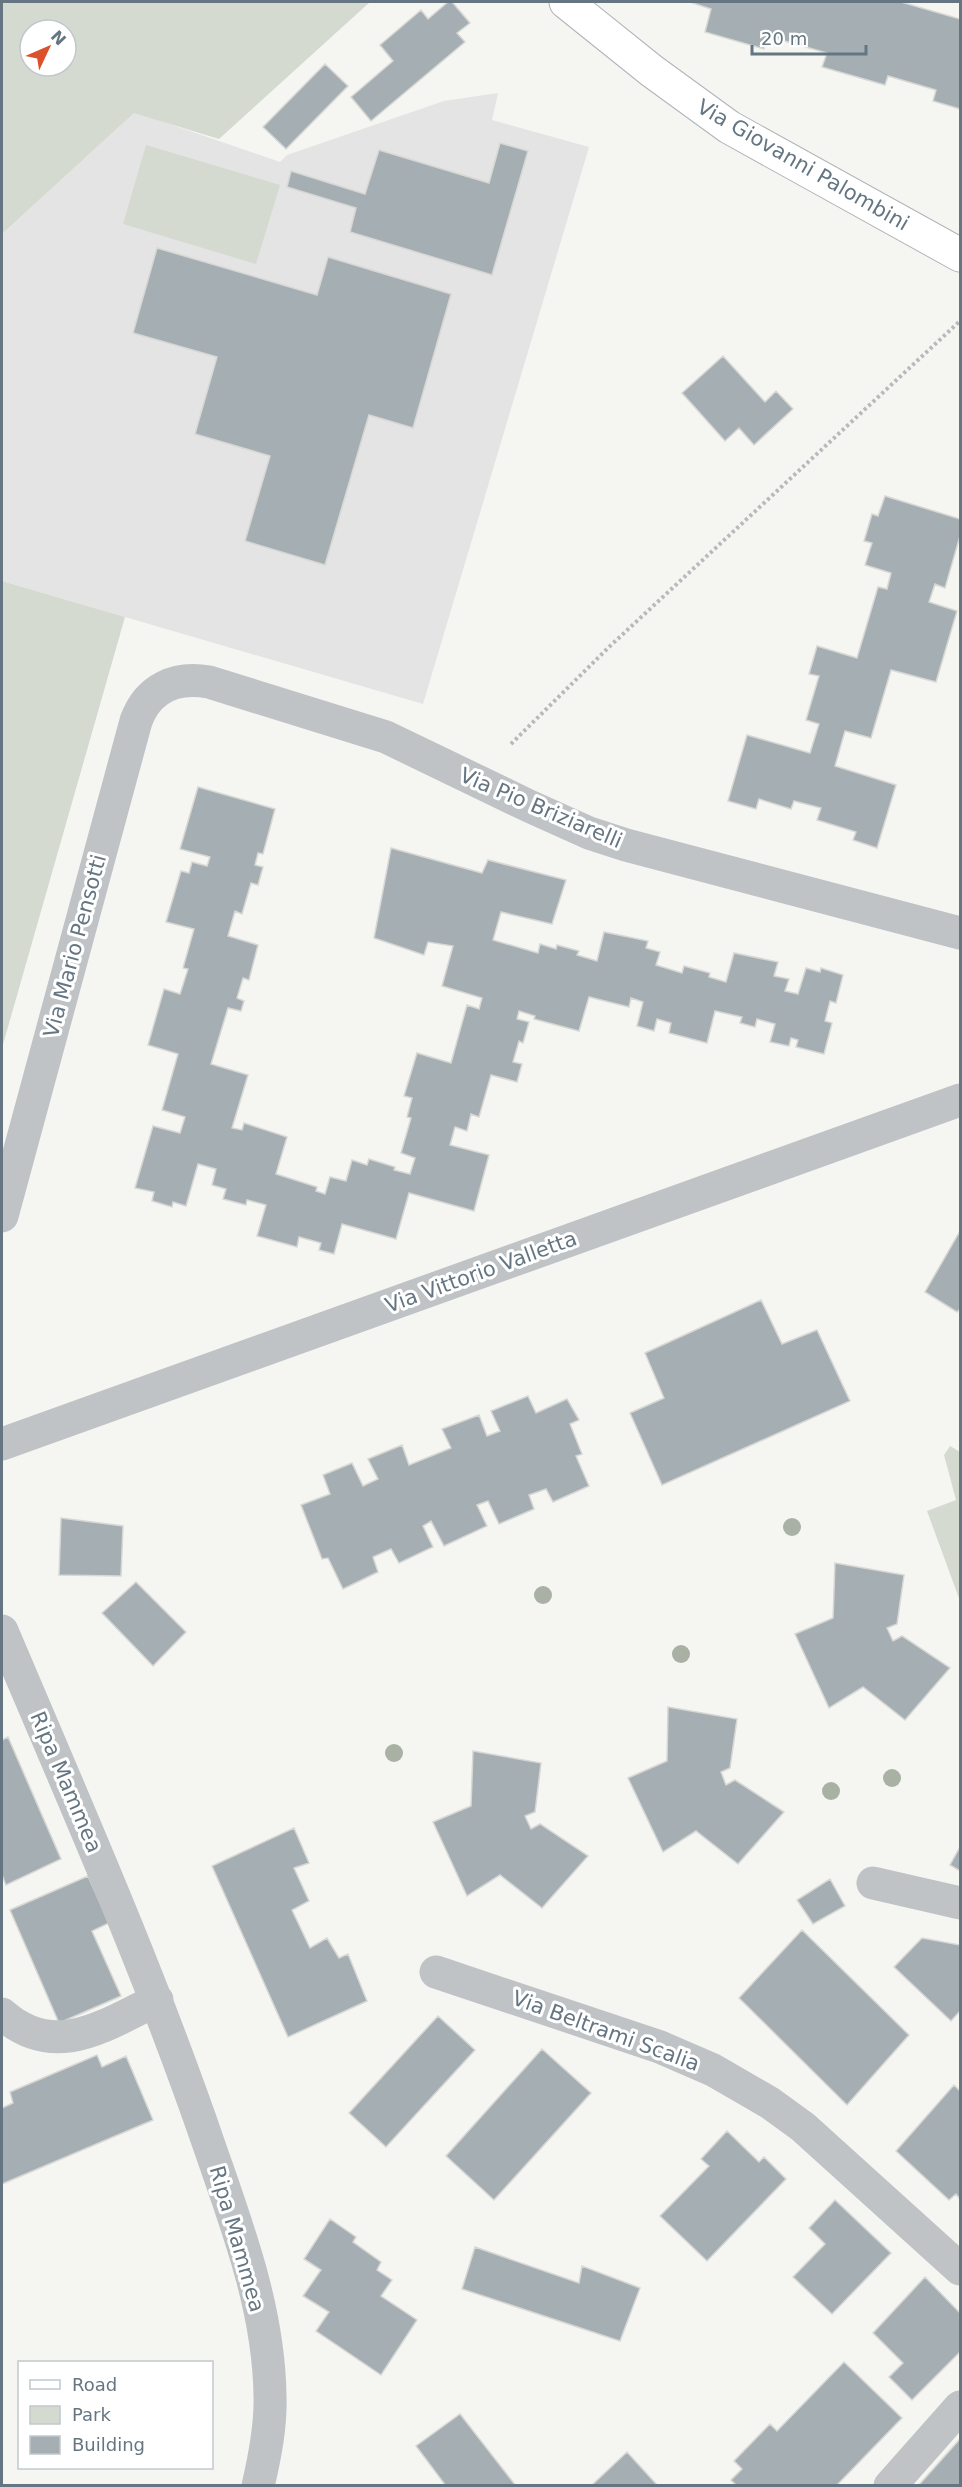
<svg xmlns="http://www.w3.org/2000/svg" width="962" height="2487" viewBox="0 0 962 2487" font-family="'DejaVu Sans',sans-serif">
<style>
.built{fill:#e3e4e3}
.green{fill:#d5dad1;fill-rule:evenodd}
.building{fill:#a5aeb3;stroke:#d7d7d4;stroke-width:1.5}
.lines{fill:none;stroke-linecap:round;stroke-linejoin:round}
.primary-casing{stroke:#b0b5b9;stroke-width:35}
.path{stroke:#b7babc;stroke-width:4;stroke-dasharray:3 3;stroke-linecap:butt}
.street{stroke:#bfc3c6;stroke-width:33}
.primary{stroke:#fff;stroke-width:33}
.tree{fill:#a8b1a4}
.labels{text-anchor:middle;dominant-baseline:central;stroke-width:6;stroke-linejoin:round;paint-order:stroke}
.street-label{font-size:21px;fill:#657682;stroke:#fff}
</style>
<rect width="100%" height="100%" fill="#f5f5f2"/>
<path class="built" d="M498 93 492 120 589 147 423 704 2 581V234L135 112 280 162 287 155 444 101Z"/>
<path class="green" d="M2 2H370L219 139 134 113 2 234ZM30 30H66V66H30Z
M146 145 280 185 256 264 123 224Z
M2 581 125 617 2 1048Z
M950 1446 960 1452V1601L927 1511 956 1500 944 1455Z"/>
<path class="building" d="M448 2H452L470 23 457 33 465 42 371 121 351 97 393 61 380 45 421 10 428 19Z
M690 2H901L960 19V109L933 101 936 90 888 76 885 85 822 67 827 53 767 36 764 49 705 32 711 9Z
M325 64 348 86 286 149 263 127Z
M500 143 528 151 492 275 350 232 356 208 287 187 291 171 365 194 379 150 489 183Z
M157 248 317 295 328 257 451 294 413 428 369 415 325 565 245 541 270 456 195 434 217 357 133 333Z
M723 356 765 402 776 391 793 409 754 445 739 428 725 441 682 393Z
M885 496 960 519V536L945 588 935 584 929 602 957 611 936 682 891 670 871 738 845 731 835 766 896 785 877 848 853 840 856 832 817 820 821 808 794 801 791 809 759 799 756 809 728 801 747 735 810 753 819 724 806 720 819 676 809 674 817 646 857 658 878 587 887 589 891 573 865 565 872 543 864 541 872 514 878 516Z
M198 787 275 809 263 854 258 853 255 865 263 867 258 885 251 883 242 914 235 911 228 936 258 945 249 980 243 978 237 998 244 1001 241 1011 228 1008 211 1064 248 1075 232 1128 242 1130 244 1123 287 1137 276 1174 317 1187 316 1191 325 1194 330 1177 346 1181 352 1160 367 1165 369 1159 395 1167 394 1170 410 1174 415 1158 401 1153 411 1118 407 1117 412 1098 404 1096 417 1053 451 1063 467 1005 479 1009 482 998 442 986 453 946 428 942 424 955 374 938 391 848 482 873 488 860 566 880 552 924 501 912 493 940 538 953 540 944 556 949 557 945 579 951 577 955 597 961 604 932 648 941 646 948 660 952 656 965 682 973 684 966 710 973 709 977 726 982 734 953 778 962 774 976 789 979 785 991 798 994 806 968 820 972 821 968 843 975 836 1003 830 1001 825 1021 832 1023 824 1054 796 1047 798 1040 791 1038 789 1046 770 1042 775 1024 757 1019 755 1027 740 1023 742 1017 715 1011 707 1043 669 1033 671 1023 657 1019 654 1031 637 1026 643 1002 631 998 629 1007 589 997 579 1031 534 1019 535 1016 519 1011 517 1019 529 1022 523 1043 519 1041 513 1062 522 1064 517 1082 491 1075 479 1117 471 1114 467 1131 455 1127 450 1145 489 1155 474 1211 409 1193 396 1239 342 1224 334 1254 319 1250 321 1243 299 1237 297 1247 257 1236 266 1205 247 1200 246 1205 223 1199 226 1189 212 1185 216 1169 198 1164 186 1206 173 1202 172 1207 152 1201 154 1192 135 1188 153 1126 180 1133 185 1117 162 1110 178 1054 148 1045 164 989 180 994 188 969 183 968 194 929 166 922 181 871 189 873 192 862 207 866 210 857 180 849Z
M960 1231V1309L957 1312 925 1292Z
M761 1300 782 1344 817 1330 850 1401 662 1485 630 1413 664 1398 645 1353Z
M528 1396 536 1413 567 1399 579 1420 570 1424 582 1454 576 1456 589 1486 553 1502 546 1489 529 1495 534 1509 499 1524 488 1501 477 1505 487 1526 444 1546 431 1521 423 1526 433 1547 399 1563 391 1549 373 1557 378 1572 343 1589 328 1558 322 1559 301 1505 330 1494 323 1475 352 1463 363 1486 378 1479 368 1459 402 1445 409 1465 451 1448 442 1429 479 1415 487 1436 500 1431 491 1411Z
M61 1518 123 1526 121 1576 59 1575Z
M835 1563 904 1575 897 1624 887 1628 893 1641 902 1636 950 1668 905 1720 863 1687 829 1708 795 1634 833 1618Z
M136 1582 186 1632 153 1666 102 1613Z
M668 1707 737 1719 730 1768 721 1772 726 1785 735 1780 784 1812 738 1864 696 1831 663 1852 628 1778 667 1761Z
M8 1737 61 1859 6 1885 2 1875V1740Z
M473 1751 541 1763 535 1812 525 1816 531 1829 540 1824 588 1856 542 1908 500 1875 467 1896 433 1822 471 1806Z
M294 1828 309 1863 294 1868 309 1901 292 1910 310 1948 327 1938 339 1958 348 1954 367 2001 288 2037 212 1866Z
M960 1847V1871L950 1865Z
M88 1876 109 1923 92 1931 121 1996 59 2023 10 1910Z
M830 1879 845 1906 813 1924 797 1900Z
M802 1930 909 2035 847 2105 739 1998Z
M922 1938 960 1945V2011L951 2021 894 1967Z
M438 2016 475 2050 386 2147 349 2113Z
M542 2049 591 2093 494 2200 446 2156Z
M97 2055 102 2067 126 2056 153 2120 2 2184V2108L13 2103 10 2092Z
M954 2085 960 2091V2199L956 2194 949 2200 896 2151Z
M727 2131 759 2162 764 2157 786 2179 707 2261 660 2216 709 2166 701 2159Z
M835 2200 891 2253 832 2314 793 2277 825 2244 809 2228Z
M330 2219 356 2237 353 2242 381 2262 377 2270 392 2280 381 2296 417 2320 381 2375 316 2331 329 2312 303 2296 321 2270 304 2259Z
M475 2247 579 2283 582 2266 640 2288 620 2341 462 2289Z
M925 2277 960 2313V2352L912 2400 889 2377 903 2363 873 2333Z
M844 2362 902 2418 836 2486H737L731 2480 742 2469 734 2461 770 2424 777 2431Z
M460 2414 516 2486H446L416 2446Z
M960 2439V2486H918Z
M627 2452 658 2486H591Z"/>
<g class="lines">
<defs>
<path id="primary" d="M566 2 652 71 729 127 960 255"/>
</defs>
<use href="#primary" class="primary-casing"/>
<path class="path" d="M511 744 609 647 960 321"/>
<path class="street" d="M2 1216 136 721C148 688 176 676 209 682L386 737 529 806 589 833 626 845 960 933
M2 1444 960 1100
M2 1631C74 1801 149 1970 209 2145 237 2226 269 2309 270 2396 271 2426 265 2456 258 2486
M873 1883 960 1903
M436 1972 660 2047 713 2070 770 2103 803 2127 960 2269
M2 2014C55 2061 105 2025 157 2000
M890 2486 960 2407"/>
<use href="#primary" class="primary"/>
</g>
<g class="tree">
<circle cx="792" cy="1527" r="9"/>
<circle cx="543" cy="1595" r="9"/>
<circle cx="681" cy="1654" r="9"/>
<circle cx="394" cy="1753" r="9"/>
<circle cx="892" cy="1778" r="9"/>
<circle cx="831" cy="1791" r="9"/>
</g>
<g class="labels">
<g class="street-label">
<text transform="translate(803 165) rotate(30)">Via Giovanni Palombini</text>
<text transform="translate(541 808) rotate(23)">Via Pio Briziarelli</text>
<text transform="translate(75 946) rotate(-75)">Via Mario Pensotti</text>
<text transform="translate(481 1272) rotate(-20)">Via Vittorio Valletta</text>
<text transform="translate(66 1782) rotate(67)">Ripa Mammea</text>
<text transform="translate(606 2031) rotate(20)">Via Beltrami Scalia</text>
<text transform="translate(237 2239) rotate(74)">Ripa Mammea</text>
</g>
</g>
<rect width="962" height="2487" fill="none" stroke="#657682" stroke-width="6"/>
<rect x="18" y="2361" width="195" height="108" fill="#ffffff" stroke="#c1c8cd" stroke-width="1.5"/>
<rect x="30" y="2380" width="30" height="9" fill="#ffffff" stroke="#c1c8cd" stroke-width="1.5"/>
<text x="72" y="2391" font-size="18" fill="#657682">Road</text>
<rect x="30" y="2406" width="30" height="18" fill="#d5dad1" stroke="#c1c8cd" stroke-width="1.5"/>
<text x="72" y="2421" font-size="18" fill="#657682">Park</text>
<rect x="30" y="2436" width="30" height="18" fill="#a5aeb3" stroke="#c1c8cd" stroke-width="1.5"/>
<text x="72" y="2451" font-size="18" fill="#657682">Building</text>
<g transform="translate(48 48) rotate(46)"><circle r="28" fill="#ffffff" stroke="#c1c8cd" stroke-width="1.5"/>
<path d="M0-4.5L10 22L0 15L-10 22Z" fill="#dc502b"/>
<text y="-9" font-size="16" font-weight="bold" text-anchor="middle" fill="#657682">N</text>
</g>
<path d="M752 45v9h114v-9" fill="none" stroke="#657682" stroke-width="3"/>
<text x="761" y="45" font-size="18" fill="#657682" stroke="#ffffff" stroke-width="4.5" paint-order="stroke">20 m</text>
</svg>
